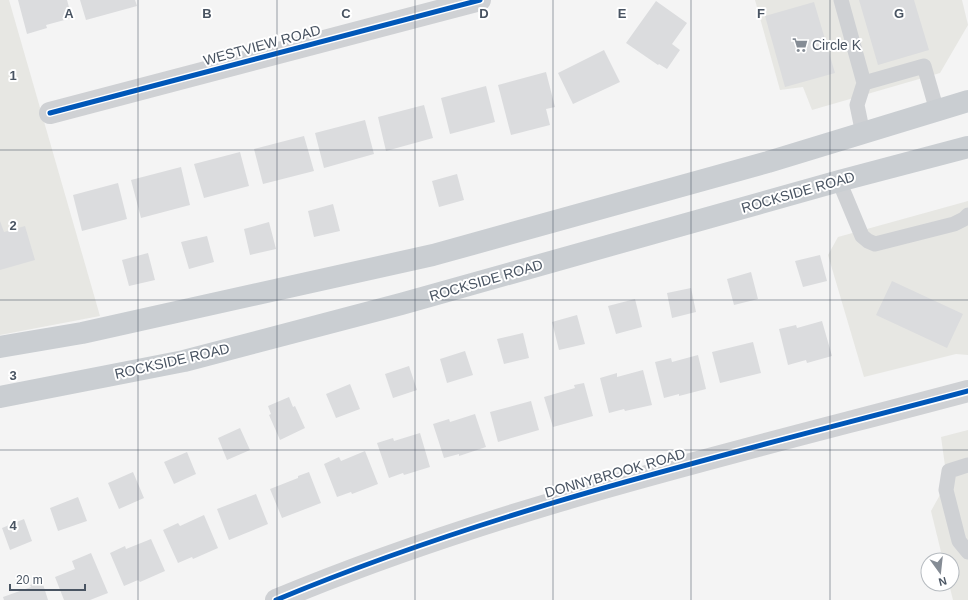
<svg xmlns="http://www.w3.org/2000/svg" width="968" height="600" viewBox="0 0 968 600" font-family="Arial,sans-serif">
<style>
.commercial{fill:#e7e7e3}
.building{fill:#dbdcde}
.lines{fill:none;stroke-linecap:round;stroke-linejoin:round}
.lane{stroke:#cfd1d4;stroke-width:15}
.street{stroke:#cfd1d4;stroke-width:22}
.primary{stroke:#caced2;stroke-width:22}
.cycleway-casing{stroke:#fff;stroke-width:8}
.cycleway{stroke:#0057b8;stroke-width:5}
.grid{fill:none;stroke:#495462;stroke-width:1;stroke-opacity:0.55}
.labels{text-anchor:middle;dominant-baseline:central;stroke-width:4;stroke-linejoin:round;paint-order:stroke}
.street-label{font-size:14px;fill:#495462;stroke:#fff}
.poi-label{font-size:14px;fill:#495462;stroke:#fff;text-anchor:start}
.grid-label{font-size:13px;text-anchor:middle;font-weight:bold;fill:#495462;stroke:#fff;stroke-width:4;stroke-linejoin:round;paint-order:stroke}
</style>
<rect width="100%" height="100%" fill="#f4f4f4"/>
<path class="commercial" d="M0 0H9L100 316 0 335Z
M755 0H962L968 25 940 73 812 110 803 87 780 90Z
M968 201V355L956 354 864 377 828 255 838 237Z
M968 430V600H953L949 584H952V560H943L931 511 941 493 946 473 941 437Z"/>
<path class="building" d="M18 0H67L72 18 46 25 47 28 27 34Z
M80 0H135L137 6 86 20Z
M859 0H914L929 50 878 65Z
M656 1 687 23 672 44 680 50 667 69 659 64 658 65 626 43Z
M814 2 835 73 785 87 765 16Z
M604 50 620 82 573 104 558 73Z
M546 72 555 107 546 109 550 125 511 135 498 85Z
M486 86 495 122 450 134 441 98Z
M424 105 433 138 386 151 378 117Z
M365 120 374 154 324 168 315 133Z
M304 136 314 171 263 184 254 149Z
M240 152 249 186 204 198 194 164Z
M181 167 190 205 141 218 131 180Z
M457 174 464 200 439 207 432 181Z
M118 183 127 219 82 231 73 195Z
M333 204 340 231 314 237 308 211Z
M0 221 4 232 25 226 35 260 0 270Z
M269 222 276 249 250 255 244 229Z
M207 236 214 262 189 269 181 242Z
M148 253 155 280 129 286 122 260Z
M820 255 827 281 803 287 795 261Z
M751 272 758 299 734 305 727 279Z
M892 281 963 314 947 348 876 315Z
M691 288 696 312 672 318 667 293Z
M635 299 642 327 616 334 608 306Z
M577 315 585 344 559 350 552 322Z
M822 321 832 356 807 363 806 360 788 365 779 329 796 325 797 328Z
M523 333 529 358 504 364 497 339Z
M753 342 761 373 720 383 712 352Z
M465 351 473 375 447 383 440 359Z
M698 355 706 389 679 396V394L664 398 655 362 671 358 672 362Z
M409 366 417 390 393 398 385 374Z
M643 370 652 405 625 411 624 409 609 413 600 378 617 373V377Z
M584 383 593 416 553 427 544 397 575 388 574 385Z
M350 384 360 409 336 418 326 394Z
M289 397 293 407 295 406 305 428 280 440 269 415 271 414 268 406Z
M531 401 539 430 498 442 490 412Z
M475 414 486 447 459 456V454L444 458 433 424 449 419 450 422Z
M240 428 250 450 227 460 218 438Z
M420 433 430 467 404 475 403 473 389 478 377 443 393 438 394 441Z
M365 451 378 484 352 494 351 492 337 497 324 464 339 457 341 461Z
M187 452 196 474 174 484 164 462Z
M133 472 144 498 119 509 108 483Z
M309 472 321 503 282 518 270 489 298 478V476Z
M256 494 268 524 229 540 217 509Z
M78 497 87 521 58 531 50 508Z
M204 515 218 548 193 559 192 557 178 563 163 530 178 523 180 526Z
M24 519 32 541 10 550 2 528Z
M151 539 165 571 140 582 138 580 124 586 110 553 125 546 126 549Z
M91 553 108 593 90 600H64L55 577 75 569 72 561Z
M42 581 48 600H4L3 597 31 587 30 585Z"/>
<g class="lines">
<path class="lane" d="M841 0 864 83 857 105 863 134
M864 83 924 66 937 111
M839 181 862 236 868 241 875 244 954 224 964 219 968 215
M968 465 949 471 946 490 959 541 968 552"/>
<path class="street" d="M50 113 480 0
M276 600C499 507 735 453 968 391"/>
<path class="primary" d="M0 347 82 333 433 255 768 162 968 101
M0 397 184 361 401 304 839 181 968 147"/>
<defs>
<path id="cycleway" d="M50 113 480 0
M276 600C499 507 735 453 968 391"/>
</defs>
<use href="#cycleway" class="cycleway-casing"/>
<use href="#cycleway" class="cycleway"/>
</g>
<path class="grid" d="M138 0V600M277 0V600M415 0V600M553 0V600M691 0V600M830 0V600M0 150H968M0 300H968M0 450H968"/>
<defs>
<symbol id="supermarket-bare" viewBox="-9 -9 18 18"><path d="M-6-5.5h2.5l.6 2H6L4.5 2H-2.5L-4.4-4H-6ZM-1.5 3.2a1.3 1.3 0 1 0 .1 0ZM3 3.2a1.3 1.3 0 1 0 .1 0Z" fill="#858c95" stroke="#fff" stroke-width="2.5" paint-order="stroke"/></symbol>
</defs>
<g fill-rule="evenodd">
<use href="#supermarket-bare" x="789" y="34" width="22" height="22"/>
</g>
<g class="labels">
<g class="street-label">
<text transform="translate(262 45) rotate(-15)">WESTVIEW ROAD</text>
<text transform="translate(798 192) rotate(-16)">ROCKSIDE ROAD</text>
<text transform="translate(486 280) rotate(-16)">ROCKSIDE ROAD</text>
<text transform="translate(172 361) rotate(-13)">ROCKSIDE ROAD</text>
<text transform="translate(615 473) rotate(-16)">DONNYBROOK ROAD</text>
</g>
<g class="poi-label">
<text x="812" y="45">Circle K</text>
</g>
</g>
<g class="grid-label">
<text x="69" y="18">A</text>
<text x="207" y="18">B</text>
<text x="346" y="18">C</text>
<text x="484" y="18">D</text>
<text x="622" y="18">E</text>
<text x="761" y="18">F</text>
<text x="899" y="18">G</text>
<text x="13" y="80">1</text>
<text x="13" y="230">2</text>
<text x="13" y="380">3</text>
<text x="13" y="530">4</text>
</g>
<g transform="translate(940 572) rotate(165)"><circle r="19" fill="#ffffff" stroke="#b6bbc0"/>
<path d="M0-3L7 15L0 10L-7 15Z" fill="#858c95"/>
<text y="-6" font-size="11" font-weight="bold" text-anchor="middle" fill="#495462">N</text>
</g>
<path d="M10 584v6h75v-6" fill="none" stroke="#495462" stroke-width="2"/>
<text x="16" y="584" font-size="12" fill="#495462" stroke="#ffffff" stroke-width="3" paint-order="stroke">20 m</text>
</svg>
